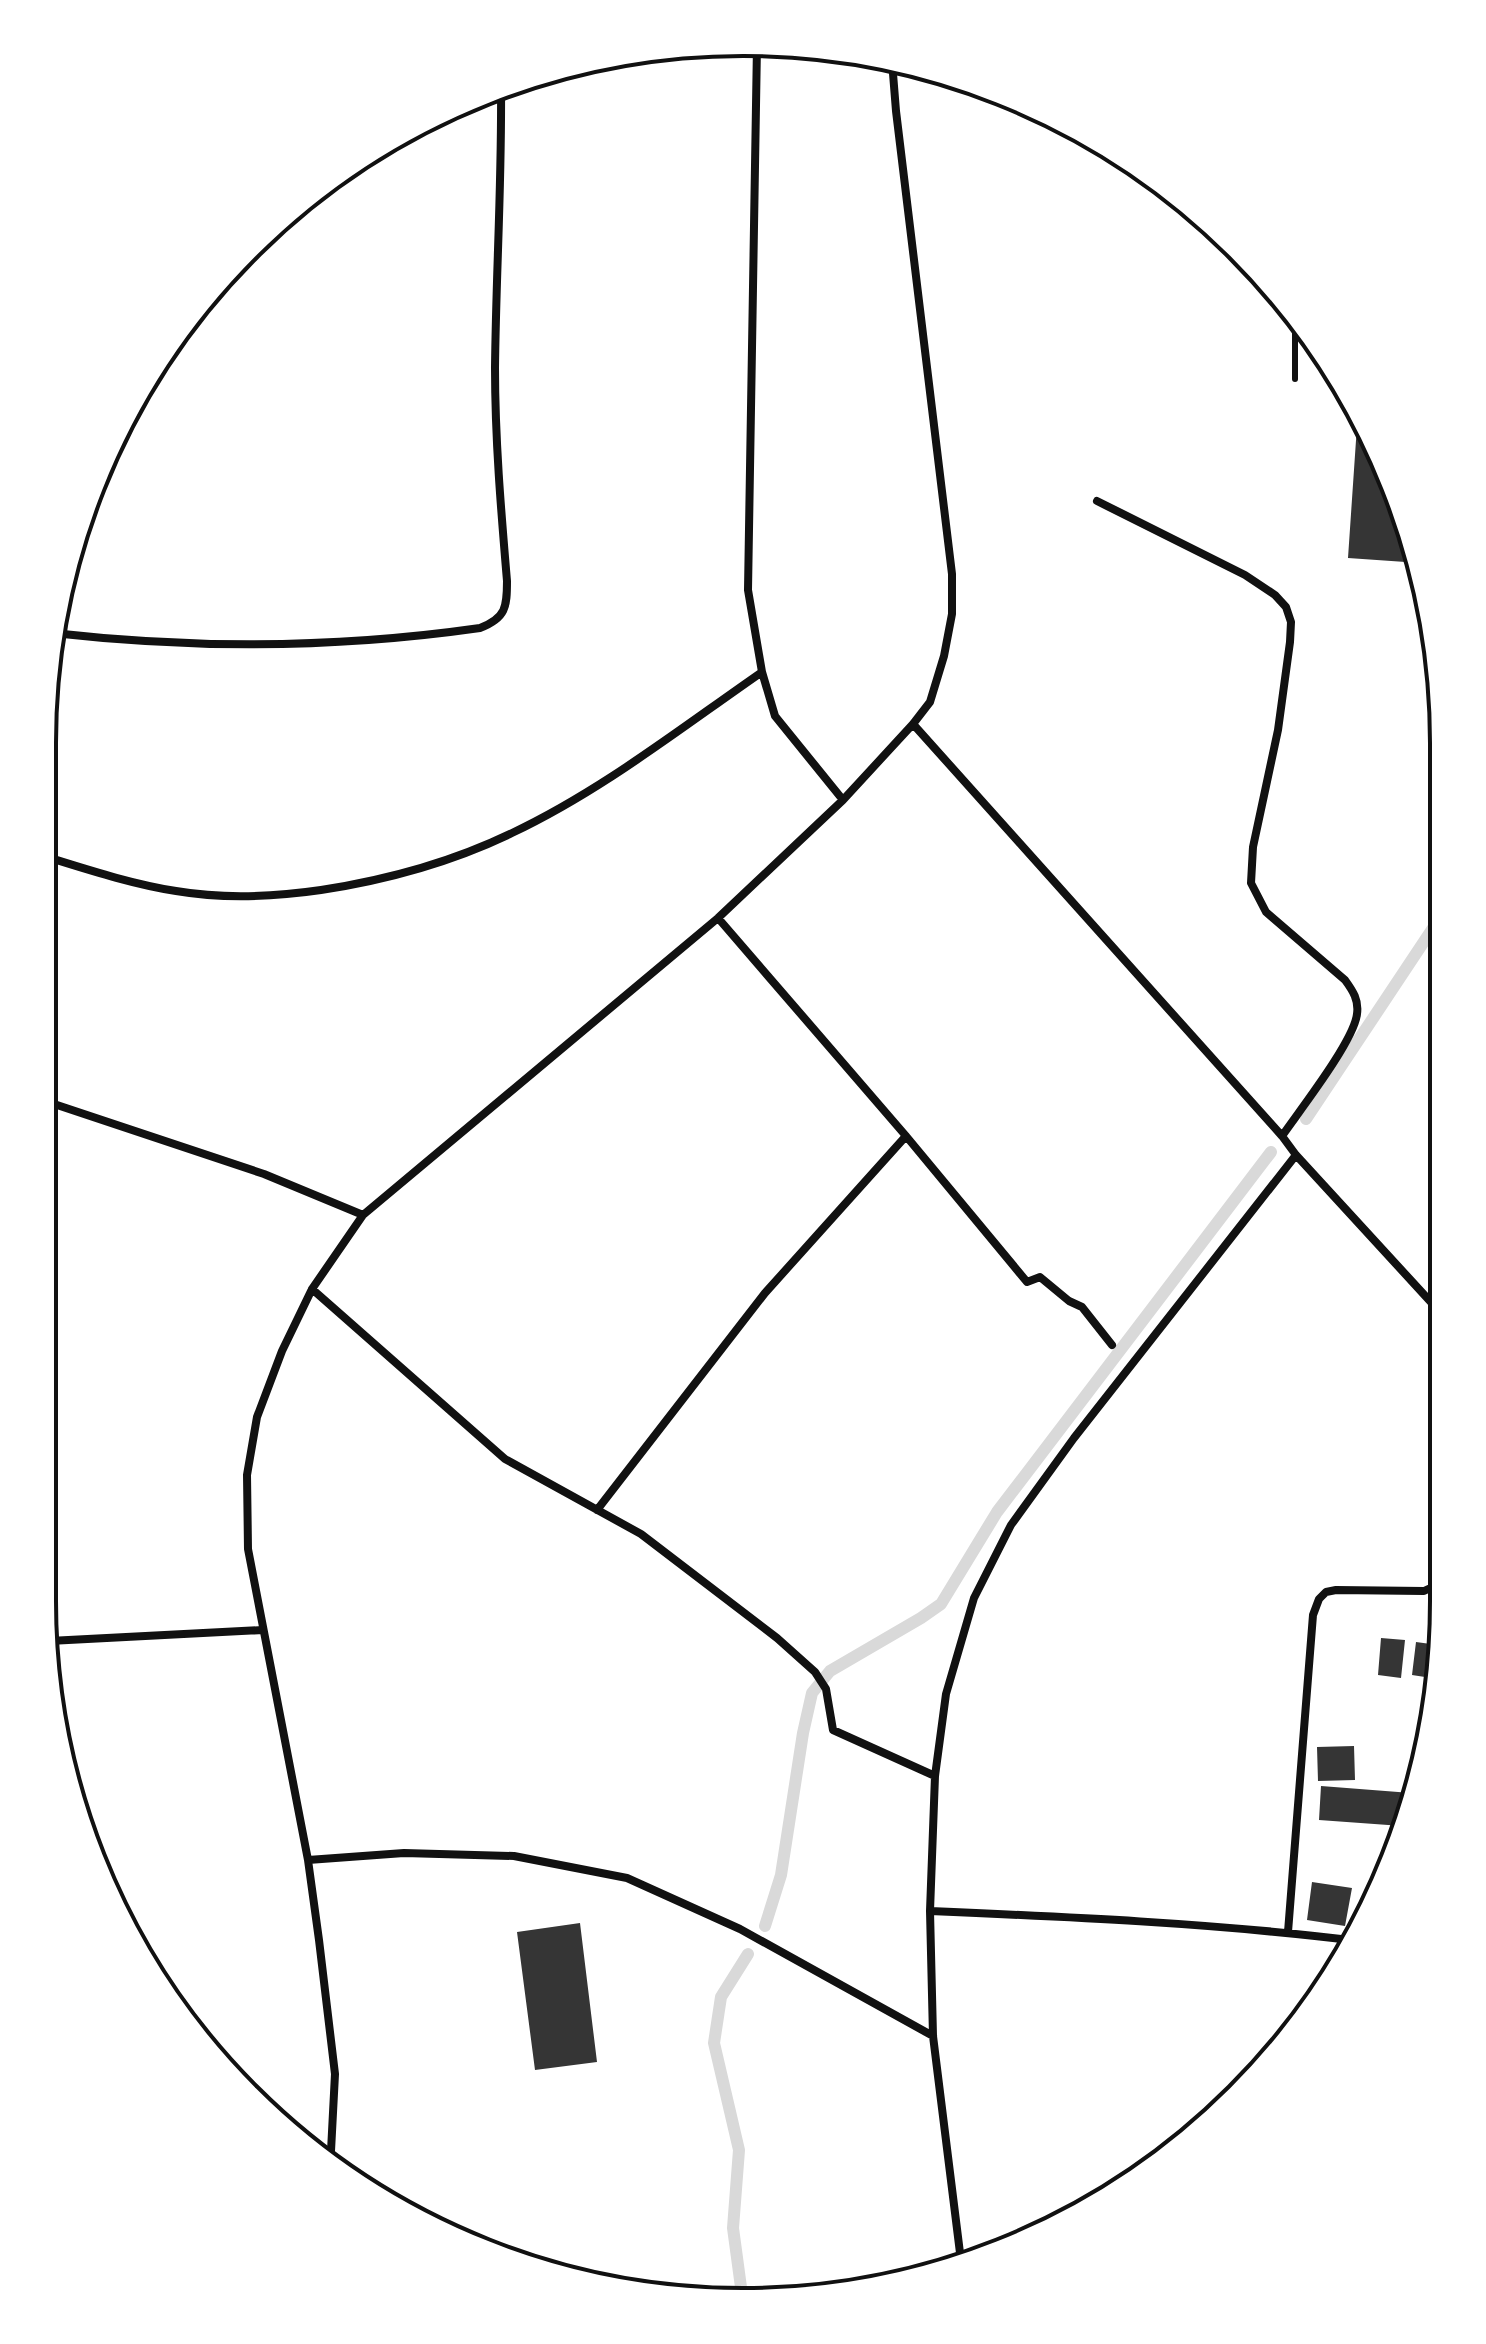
<svg xmlns="http://www.w3.org/2000/svg" width="1486" height="2344" viewBox="0 0 1486 2344" font-family="Karla,sans-serif">
<style>
.lines{fill:none;stroke-linecap:round;stroke-linejoin:round}
.stream{stroke:#d9d9d9;stroke-width:12}
.building{fill:#353535}
.service{stroke:#111;stroke-width:6}
.minor{stroke:#111;stroke-width:8}
.rim{fill:none;stroke:#111;stroke-width:4}
</style>
<rect width="100%" height="100%" fill="#fff"/>
<g class="lines">
<path class="stream" d="M1306 1119 1441 916
M765 1926 781 1875 803 1733 812 1693 830 1671 921 1618 941 1604 997 1512 1271 1152
M743 2302 733 2228 739 2150 714 2043 721 1997 748 1954"/>
</g>
<path class="building" d="M1358 411 1420 561V563L1348 558Z
M1381 1638 1405 1640 1401 1678 1378 1675Z
M1416 1642 1438 1645V1679L1412 1675Z
M1354 1746 1355 1780 1318 1781 1317 1747Z
M1321 1786 1411 1793 1402 1826 1319 1820Z
M1312 1882 1352 1888 1345 1926 1307 1920Z
M580 1923 597 2062 535 2070 517 1932Z"/>
<g class="lines">
<path class="service" d="M1295 315V379"/>
<path class="minor" d="M757 45 748 590 762 672 775 716 843 800
M1097 501 1245 575 1275 595 1286 607 1291 622 1290 642 1278 730 1253 847 1251 883 1266 912 1345 980C1353 991 1359 1000 1357 1014 1354 1041 1300 1110 1282 1136
M53 633C194 649 340 648 480 628 506 618 507 607 507 581 501 510 495 439 495 368 496 274 502 180 501 87
M913 724 1282 1136 1296 1155 1440 1312
M47 857C89 870 132 884 176 891 223 899 273 897 321 890 386 880 452 862 512 833 601 791 681 728 762 672
M718 918 906 1136 1027 1282 1040 1277 1069 1301 1082 1307 1112 1345
M45 1101 264 1174 363 1215
M312 1289 505 1459 641 1534 777 1638 815 1672 826 1689 833 1730 935 1776
M597 1510 765 1293 906 1136
M49 1641 263 1630
M308 1860 404 1853 514 1856 627 1878 740 1929 933 2036
M930 1911C1070 1917 1210 1923 1350 1940
M1288 1932 1313 1615 1319 1599 1326 1592 1336 1590 1424 1591 1439 1584
M328 2163 331 2151 335 2074 319 1940 308 1860 248 1549 247 1475 257 1417 282 1351 312 1289 363 1215 718 918 843 800 913 724 930 702 944 656 952 614V574L896 111 892 61
M961 2261 933 2036 930 1911 935 1776 946 1694 974 1598 1011 1525 1074 1438 1296 1155"/>
</g>
<path d="M0 0H1486V2344H0ZM743 56H743A687 687 0 0 1 1430 743V1601A687 687 0 0 1 743 2288H743A687 687 0 0 1 56 1601V743A687 687 0 0 1 743 56Z" fill="#fff" fill-rule="evenodd"/>
<path class="rim" d="M743 56H743A687 687 0 0 1 1430 743V1601A687 687 0 0 1 743 2288H743A687 687 0 0 1 56 1601V743A687 687 0 0 1 743 56Z"/>
</svg>
